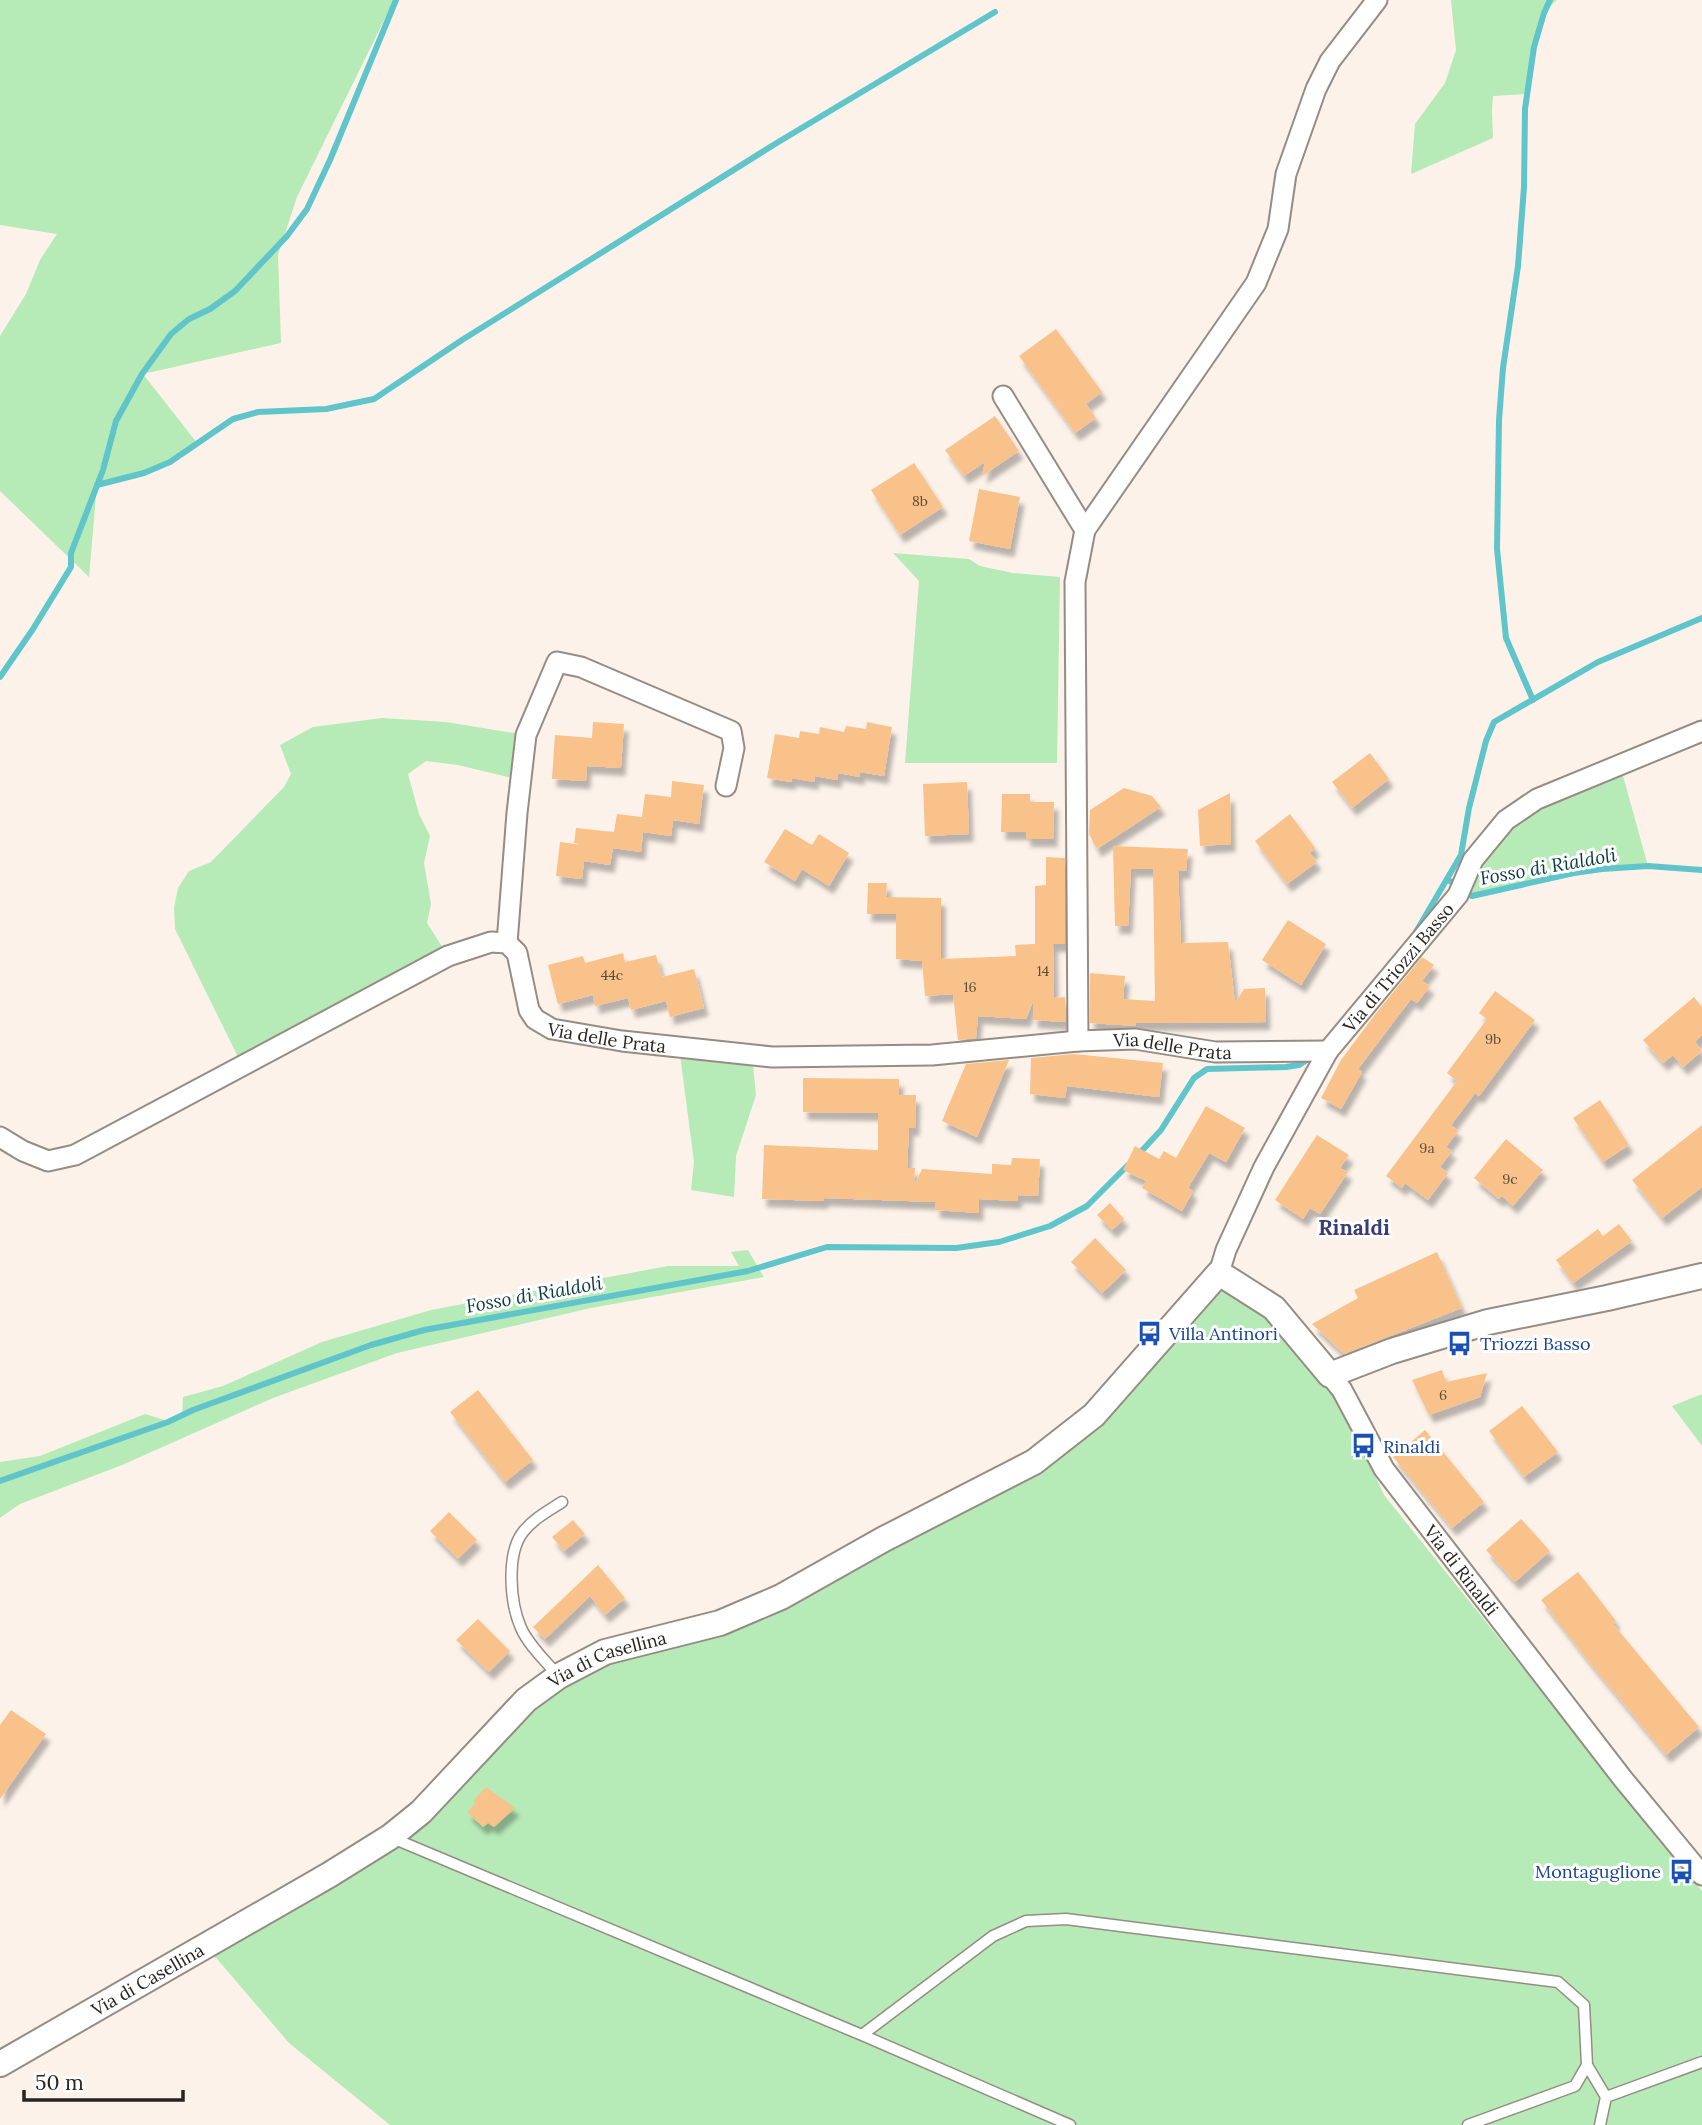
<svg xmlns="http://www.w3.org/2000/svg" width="1702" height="2125" viewBox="0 0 1702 2125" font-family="Lora,serif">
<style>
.green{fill:#b6eab7}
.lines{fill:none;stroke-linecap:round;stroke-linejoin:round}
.stream{stroke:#5fc5ca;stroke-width:6}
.building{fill:#f9c28b;filter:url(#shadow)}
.service-casing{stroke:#958c83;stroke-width:13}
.minor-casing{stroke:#958c83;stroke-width:23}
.tertiary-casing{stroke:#958c83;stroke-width:28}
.service{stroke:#fff;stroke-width:10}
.minor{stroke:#fff;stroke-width:19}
.tertiary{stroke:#fff;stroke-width:24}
.labels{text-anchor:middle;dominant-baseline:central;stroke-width:6;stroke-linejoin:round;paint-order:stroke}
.number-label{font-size:14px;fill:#5c4c3c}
.street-label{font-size:18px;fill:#282521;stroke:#fff}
.transit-label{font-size:18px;fill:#164399;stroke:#fff;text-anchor:start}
.water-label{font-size:19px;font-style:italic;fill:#083a3c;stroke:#fff}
.quarter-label{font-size:21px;font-weight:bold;fill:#383d78;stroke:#fff}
</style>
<defs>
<filter id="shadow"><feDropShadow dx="4.5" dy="8" stdDeviation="2" flood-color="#0004"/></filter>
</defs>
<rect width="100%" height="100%" fill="#fcf2e9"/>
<path class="green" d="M0 0H394L297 197 278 255 281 343 143 374 197 443C160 468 139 473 97 485L89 577 0 491V336L26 294 40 260 57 234 0 225Z
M1451 0H1557L1543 13 1534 47 1527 94 1493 96 1492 110 1493 138 1411 174 1415 124 1445 83 1456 50Z
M893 553 969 559 980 566 1013 573 1060 577 1057 763H905L919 581Z
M382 718 446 722 526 735 521 780 458 765 426 761 408 774 419 814 430 836 424 863 431 904 427 923 448 956 242 1065 175 929 174 908 178 888 189 871 211 862 284 787 291 774 280 745 313 727Z
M1620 765 1648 866 1574 873 1472 896 1458 895 1506 820Z
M679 1047 752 1055 756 1095 736 1156 734 1197 691 1190 694 1162Z
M748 1250 764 1277 591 1308 397 1353 273 1398 122 1465 20 1504 0 1518V1462L40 1456 145 1414 168 1421 182 1415 183 1397 223 1386 322 1342 431 1310 668 1266H739L731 1252Z
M1219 1273 1330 1375 1384 1495 1702 1891V2125H390L289 2043 206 1946 390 1837 559 1676 720 1623 1034 1462Z
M1702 1394V1446L1672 1406Z"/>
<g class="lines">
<path class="stream" d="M97 485 144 473 170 462 233 419 258 412 326 409 374 399 462 340 775 144 995 12
M0 677 33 629 71 567V553L103 470 116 421 142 374 171 334 189 319 210 309 235 291 287 236 307 209 330 160 396 0
M1533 700 1506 638 1497 549 1499 420 1503 368 1518 266 1524 187 1525 109 1534 47 1544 13 1550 0
M1447 879 1472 896 1574 873 1602 869 1648 866 1702 870
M1416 932 1461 855 1469 808 1486 741 1494 722 1598 662 1702 618
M1138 1155 1161 1130 1194 1078 1207 1069 1286 1067 1299 1065 1310 1058
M0 1481 168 1422 193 1410 371 1345 424 1330 748 1271 827 1247 956 1248 999 1242 1050 1226 1087 1206 1128 1165"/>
</g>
<path class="building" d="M1056 329 1102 392 1086 404 1096 418 1075 433 1019 356Z
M995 416 1019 451 982 476 985 462 964 476 945 450Z
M914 463 943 507 900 535 871 490Z
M979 489 1020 497 1010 549 969 541Z
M593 722 624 724 621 768 587 766 586 781 552 779 555 735 592 738Z
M867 722 892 727 884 776 860 772V777L838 773 837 780 815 776 814 782 792 778 791 782 767 778 775 734 799 738 800 731 819 734 820 727 844 732 846 726 866 729Z
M1370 753 1389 779 1352 808 1332 782Z
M672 781 704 785 699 824 673 820 671 836 643 832 641 852 613 848 610 865 584 861 582 879 556 876 560 842 583 845 574 843 576 828 614 832 617 814 642 817 645 794 671 797Z
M967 782 969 834 925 836 923 784Z
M1124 788 1152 796 1161 807 1097 849 1089 834 1090 810Z
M1230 793 1231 844 1200 846 1198 810Z
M1002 794H1030V802H1054L1053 839H1026V832H1001Z
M1290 814 1315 848 1310 853 1317 862 1287 884 1255 841Z
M785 829 812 845 819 834 849 853 829 886 802 869 795 881 764 862Z
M1113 846 1188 849 1186 871H1178L1181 943 1228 942 1235 1003 1244 989 1265 988 1266 1022 1136 1023V1026L1090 1023V973L1125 976 1123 999 1155 1001 1153 869H1131L1128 926H1115Z
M1046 857 1065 858V944H1053L1054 998 1065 997 1066 1022 1033 1020 1034 999 1026 1019 978 1016 976 1038 958 1040 953 994 925 996 922 961 896 959V914H867L868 883H887L886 897 941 898V959L1016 956 1015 945 1035 944V886L1046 885Z
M1288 920 1326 944 1301 985 1262 960Z
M623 953 625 962 656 955 662 977 694 969 704 1008 670 1017 666 1001 631 1010 628 998 595 1006 593 995 558 1004 548 965 583 956 585 963Z
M1422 957 1434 965 1422 981 1430 986 1417 1003 1411 999 1358 1069 1362 1072 1341 1109 1321 1098 1341 1060 1376 1013Z
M1495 991 1535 1020 1479 1096 1475 1093 1451 1125 1458 1131 1446 1147 1452 1151 1440 1167 1448 1173 1428 1200 1405 1183 1402 1188 1386 1176 1457 1081 1447 1073 1487 1019 1479 1013Z
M1694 997 1702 1007V1035L1695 1042 1702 1051 1683 1067 1673 1055 1663 1063 1643 1040Z
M1074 1054 1163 1063 1159 1097 1067 1086 1065 1098 1030 1094 1031 1058Z
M1009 1060 977 1137 942 1121 966 1064Z
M803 1078 899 1079V1095H916L915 1128H909L907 1168H915L914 1186 922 1169 992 1174V1164L1011 1165 1012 1158 1040 1159 1038 1196 1018 1195 1017 1201 979 1199V1213L935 1210 936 1202 824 1198V1201L762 1199 764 1145 878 1150V1113L803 1112Z
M1600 1100 1629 1145 1603 1162 1573 1118Z
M1206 1106 1245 1128 1226 1162 1209 1153 1188 1188 1193 1191 1182 1211 1142 1188 1146 1181 1123 1170 1135 1146 1159 1159 1164 1151 1176 1158Z
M1702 1125V1187L1662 1218 1632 1180Z
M1317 1135 1349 1155 1340 1168 1348 1172 1320 1214 1310 1208 1303 1219 1275 1200Z
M1506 1139 1543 1170 1513 1206 1502 1196 1499 1199 1474 1178Z
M1110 1203 1124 1219 1112 1230 1097 1215Z
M1619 1224 1632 1241 1573 1283 1556 1260 1598 1229 1603 1236Z
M1095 1238 1126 1270 1102 1293 1071 1262Z
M1437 1252 1462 1308 1344 1354 1312 1324 1358 1298 1354 1290Z
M1442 1370 1446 1382 1487 1373 1480 1397 1429 1415 1412 1380Z
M478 1390 533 1460 505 1482 450 1412Z
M1522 1406 1558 1452 1524 1477 1489 1431Z
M1425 1430 1484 1502 1452 1528 1393 1457Z
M449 1512 477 1540 458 1559 430 1531Z
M1521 1519 1550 1551 1515 1582 1486 1550Z
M573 1520 585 1534 564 1551 552 1537Z
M598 1565 625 1598 605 1615 590 1596 545 1639 533 1627Z
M1578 1572 1616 1621 1613 1624 1699 1727 1666 1755 1590 1663 1541 1600Z
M478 1619 510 1651 489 1672 456 1640Z
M11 1710 46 1734 0 1799V1725Z
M486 1787 515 1808 494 1827 488 1823 483 1827 467 1812 476 1803 473 1801Z"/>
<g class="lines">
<defs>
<path id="service" d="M558 1676C546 1661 529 1646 521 1628 510 1603 506 1554 523 1532 533 1519 548 1511 562 1502
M390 1837 862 2035 1070 2125
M862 2035 993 1936 1026 1921 1066 1919 1558 1982 1584 2005 1587 2065 1575 2086 1468 2125
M1587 2065 1606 2097 1600 2125
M1606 2097 1702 2062"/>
<g id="minor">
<path d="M1003 396 1085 530"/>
<path d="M507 943 517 813 526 735 557 662 581 667 731 731 734 748 726 786"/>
<path d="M1078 1041 1075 582 1085 530 1256 283 1278 229 1286 174 1316 89 1330 61 1377 0"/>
<path id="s1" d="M0 1137 23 1151 48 1161 75 1155 448 956 491 942 507 943 517 953 529 1010 535 1019 552 1029 622 1041 772 1057 932 1055 1078 1041 1135 1039 1215 1052 1328 1051"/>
<path id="s2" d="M1219 1273 1226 1250 1264 1167 1328 1051 1458 895 1473 860 1506 820 1537 799 1702 731"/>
<path id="s3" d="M1330 1375 1342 1390 1384 1469 1623 1779 1702 1875"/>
</g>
<g id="tertiary">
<path id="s4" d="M0 2064 329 1875 390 1837 421 1812 526 1700 559 1676 605 1652 720 1623 781 1597 884 1539 1034 1462 1094 1415 1219 1273 1274 1308 1330 1375 1392 1351 1488 1322 1607 1298 1702 1276"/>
</g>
</defs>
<use href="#service" class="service-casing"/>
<use href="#minor" class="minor-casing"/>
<use href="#tertiary" class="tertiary-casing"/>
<use href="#service" class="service"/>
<use href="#minor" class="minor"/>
<use href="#tertiary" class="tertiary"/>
</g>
<defs>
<symbol id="bus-bare" viewBox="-9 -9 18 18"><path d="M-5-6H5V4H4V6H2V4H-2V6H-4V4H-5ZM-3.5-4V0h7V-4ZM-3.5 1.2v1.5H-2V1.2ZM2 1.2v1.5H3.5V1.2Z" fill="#1a4fb4" stroke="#fff" stroke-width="2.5" paint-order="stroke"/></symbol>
</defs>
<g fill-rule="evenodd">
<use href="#bus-bare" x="1132" y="1316" width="35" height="35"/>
<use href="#bus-bare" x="1442" y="1326" width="35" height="35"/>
<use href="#bus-bare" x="1346" y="1428" width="35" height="35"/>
<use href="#bus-bare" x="1664" y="1854" width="35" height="35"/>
</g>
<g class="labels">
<g class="number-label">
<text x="920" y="501">8b</text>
<text x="1043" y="971">14</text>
<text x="612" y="975">44c</text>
<text x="970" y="987">16</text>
<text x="1493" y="1039">9b</text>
<text x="1427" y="1148">9a</text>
<text x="1510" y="1179">9c</text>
<text x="1443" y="1395">6</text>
</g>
<g class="street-label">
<text stroke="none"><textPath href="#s2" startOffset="357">Via di Triozzi Basso</textPath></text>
<text stroke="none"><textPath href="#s1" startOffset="724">Via delle Prata</textPath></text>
<text stroke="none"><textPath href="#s1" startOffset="1292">Via delle Prata</textPath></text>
<text stroke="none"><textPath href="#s3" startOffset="236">Via di Rinaldi</textPath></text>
<text stroke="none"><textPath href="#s4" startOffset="737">Via di Casellina</textPath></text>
<text stroke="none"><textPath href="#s4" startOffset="170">Via di Casellina</textPath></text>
</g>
<g class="transit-label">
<text x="1169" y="1333">Villa Antinori</text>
<text x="1480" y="1343">Triozzi Basso</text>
<text x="1383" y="1446">Rinaldi</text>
<text x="1661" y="1871" text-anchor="end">Montaguglione</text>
</g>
<g class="water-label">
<text transform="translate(1548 866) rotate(-10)">Fosso di Rialdoli</text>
<text transform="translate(534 1294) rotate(-10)">Fosso di Rialdoli</text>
</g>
<g class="quarter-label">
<text x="1354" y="1227">Rinaldi</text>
</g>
</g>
<path d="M24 2090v10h159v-10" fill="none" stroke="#282521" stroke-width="3.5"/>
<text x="35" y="2090" font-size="21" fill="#282521" stroke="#ffffff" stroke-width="5" paint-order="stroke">50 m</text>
</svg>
